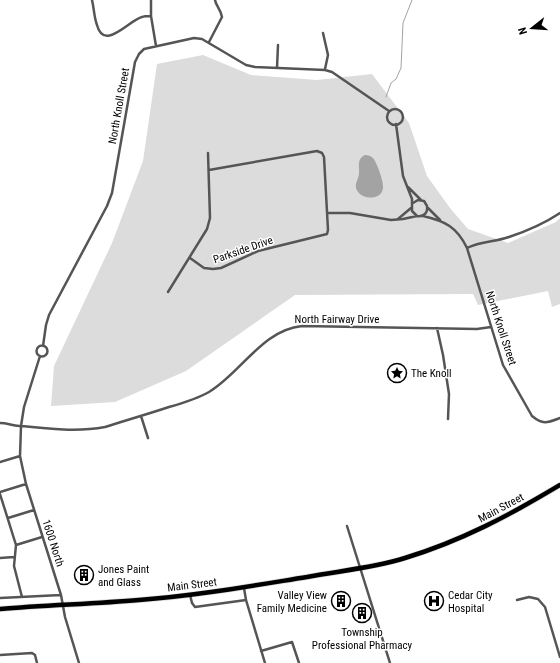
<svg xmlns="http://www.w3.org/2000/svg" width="560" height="663" viewBox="0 0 560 663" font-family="'Roboto Condensed',sans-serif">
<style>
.green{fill:#dcdcdc}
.water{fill:#a3a3a3}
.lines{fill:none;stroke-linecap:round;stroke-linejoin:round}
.stream{stroke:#a3a3a3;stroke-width:1}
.primary-casing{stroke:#dbdbdb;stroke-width:6}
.street{stroke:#555;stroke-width:2.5}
.primary{stroke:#000;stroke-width:4.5}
.labels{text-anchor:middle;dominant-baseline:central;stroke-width:3;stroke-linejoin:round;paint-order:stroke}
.street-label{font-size:11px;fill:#000;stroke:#fff}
.poi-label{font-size:11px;fill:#000;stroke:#fff;text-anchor:start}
</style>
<rect width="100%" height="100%" fill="#fff"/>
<path class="green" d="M203 55 251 75 317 80 372 74 409 123 427 176 450 208 468 229 508 243 556 222 560 218V304L552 307 548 291 478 305 473 294 295 295 186 371 115 402 51 406 54 366 112 243 143 161 157 64Z"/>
<path class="water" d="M365 155C368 155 371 156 373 158 377 163 384 182 383 188 382 200 364 200 358 192 353 185 358 181 359 174 360 167 356 159 365 155Z"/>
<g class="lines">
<path class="stream" d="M386 97 391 83 396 79 401 68 403 23 412 0"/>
<defs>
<path id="primary" d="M0 609C46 605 93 604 139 600 195 596 251 586 307 577 339 571 373 568 405 558 461 541 510 515 560 485"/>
</defs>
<use href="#primary" class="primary-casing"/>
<path class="street" d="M92 0C94 8 94 17 97 25 104 52 129 20 142 17 144 16 148 16 151 16
M151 0V16L156 46
M323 33 328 55 325 69
M209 42 222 17C221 10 216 6 215 0
M277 68 278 45
M387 117a8 8 0 1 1 16 0a8 8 0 1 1-16 0Z
M396 124 403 176 412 199V211L417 216C424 217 428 213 427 206L424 201 418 200 413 203
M408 187 421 200
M428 208 440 220
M327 213H350L391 220 403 219 417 216
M423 216C445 221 457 227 467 248L503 365 532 416C543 425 547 423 560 418
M398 219 411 208
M467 248C481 241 495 242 509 237 527 231 545 223 560 213
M190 258 204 268 213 269 221 268 258 251 327 234 328 230 324 157 322 153 317 151 209 170
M168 292 207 229 210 218 208 153
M437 328 443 355 449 394 448 419
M36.5 351a5.5 5.5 0 1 1 11 0a5.5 5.5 0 1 1-11 0Z
M43 346 46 325 49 315 107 206 112 193 135 62 139 54 144 49 194 38 202 39 246 65 255 67 325 70 332 72 389 111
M40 356 24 407 21 426 20 456 26 484 61 595 65 617 79 663
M141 416 148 438
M0 423C7 423 14 426 22 426 49 429 78 432 105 427 127 420 148 414 169 407 183 403 197 399 209 392 241 373 262 330 302 326L477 329 491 327
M0 462 20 456
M0 492 26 484
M0 494 16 545 14 566 22 597
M8 518 34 510
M347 526 390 663
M16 545 42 537
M0 558 14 557
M244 588 246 600 265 663
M190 595 192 603 195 607 246 600
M0 598 61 595
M517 600 529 597 538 599 545 607 560 657
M261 651 292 642 299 663
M0 655 32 653 35 655 37 663"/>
<use href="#primary" class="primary"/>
</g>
<defs>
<symbol id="sight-ring" viewBox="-11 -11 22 22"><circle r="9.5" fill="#fff" stroke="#000" stroke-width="1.5"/><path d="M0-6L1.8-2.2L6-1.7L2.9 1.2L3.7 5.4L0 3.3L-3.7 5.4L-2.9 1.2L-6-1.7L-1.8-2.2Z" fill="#000"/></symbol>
<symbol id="building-ring" viewBox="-11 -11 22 22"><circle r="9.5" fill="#fff" stroke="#000" stroke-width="1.5"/><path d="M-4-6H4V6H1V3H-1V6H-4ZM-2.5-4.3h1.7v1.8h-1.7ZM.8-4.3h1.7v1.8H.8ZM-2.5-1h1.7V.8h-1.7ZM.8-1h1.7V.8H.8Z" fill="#000"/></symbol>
<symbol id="hospital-ring" viewBox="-11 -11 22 22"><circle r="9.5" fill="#fff" stroke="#000" stroke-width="1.5"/><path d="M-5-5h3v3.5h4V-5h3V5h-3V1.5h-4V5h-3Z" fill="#000"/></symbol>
</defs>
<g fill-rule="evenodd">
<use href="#sight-ring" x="386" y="362" width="22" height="22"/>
<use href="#building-ring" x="73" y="564" width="22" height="22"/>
<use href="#building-ring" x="330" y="590" width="22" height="22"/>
<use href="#hospital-ring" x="423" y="590" width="22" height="22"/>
<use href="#building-ring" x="351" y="602" width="22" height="22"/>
</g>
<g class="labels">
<g class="street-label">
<text transform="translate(119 106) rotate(-80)">North Knoll Street</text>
<text transform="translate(243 250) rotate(-19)">Parkside Drive</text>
<text x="337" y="319">North Fairway Drive</text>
<text transform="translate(501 328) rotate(72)">North Knoll Street</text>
<text transform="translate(501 508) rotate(-28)">Main Street</text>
<text transform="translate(53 543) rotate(72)">1600 North</text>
<text transform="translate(192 585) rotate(-7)">Main Street</text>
</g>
<g class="poi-label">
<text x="411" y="373">The Knoll</text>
<text x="98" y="569">Jones Paint<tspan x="98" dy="13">and Glass</tspan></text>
<text x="327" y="595" text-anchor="end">Valley View<tspan x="327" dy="13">Family Medicine</tspan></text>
<text x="448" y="595">Cedar City<tspan x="448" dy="13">Hospital</tspan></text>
<text x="362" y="632" text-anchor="middle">Township<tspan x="362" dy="13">Professional Pharmacy</tspan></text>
</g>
</g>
<g transform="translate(532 28) rotate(253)" stroke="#ffffff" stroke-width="3" paint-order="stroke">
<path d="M0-3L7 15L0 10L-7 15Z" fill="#000000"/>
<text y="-6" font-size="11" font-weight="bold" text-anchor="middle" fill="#000000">N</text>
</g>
</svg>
